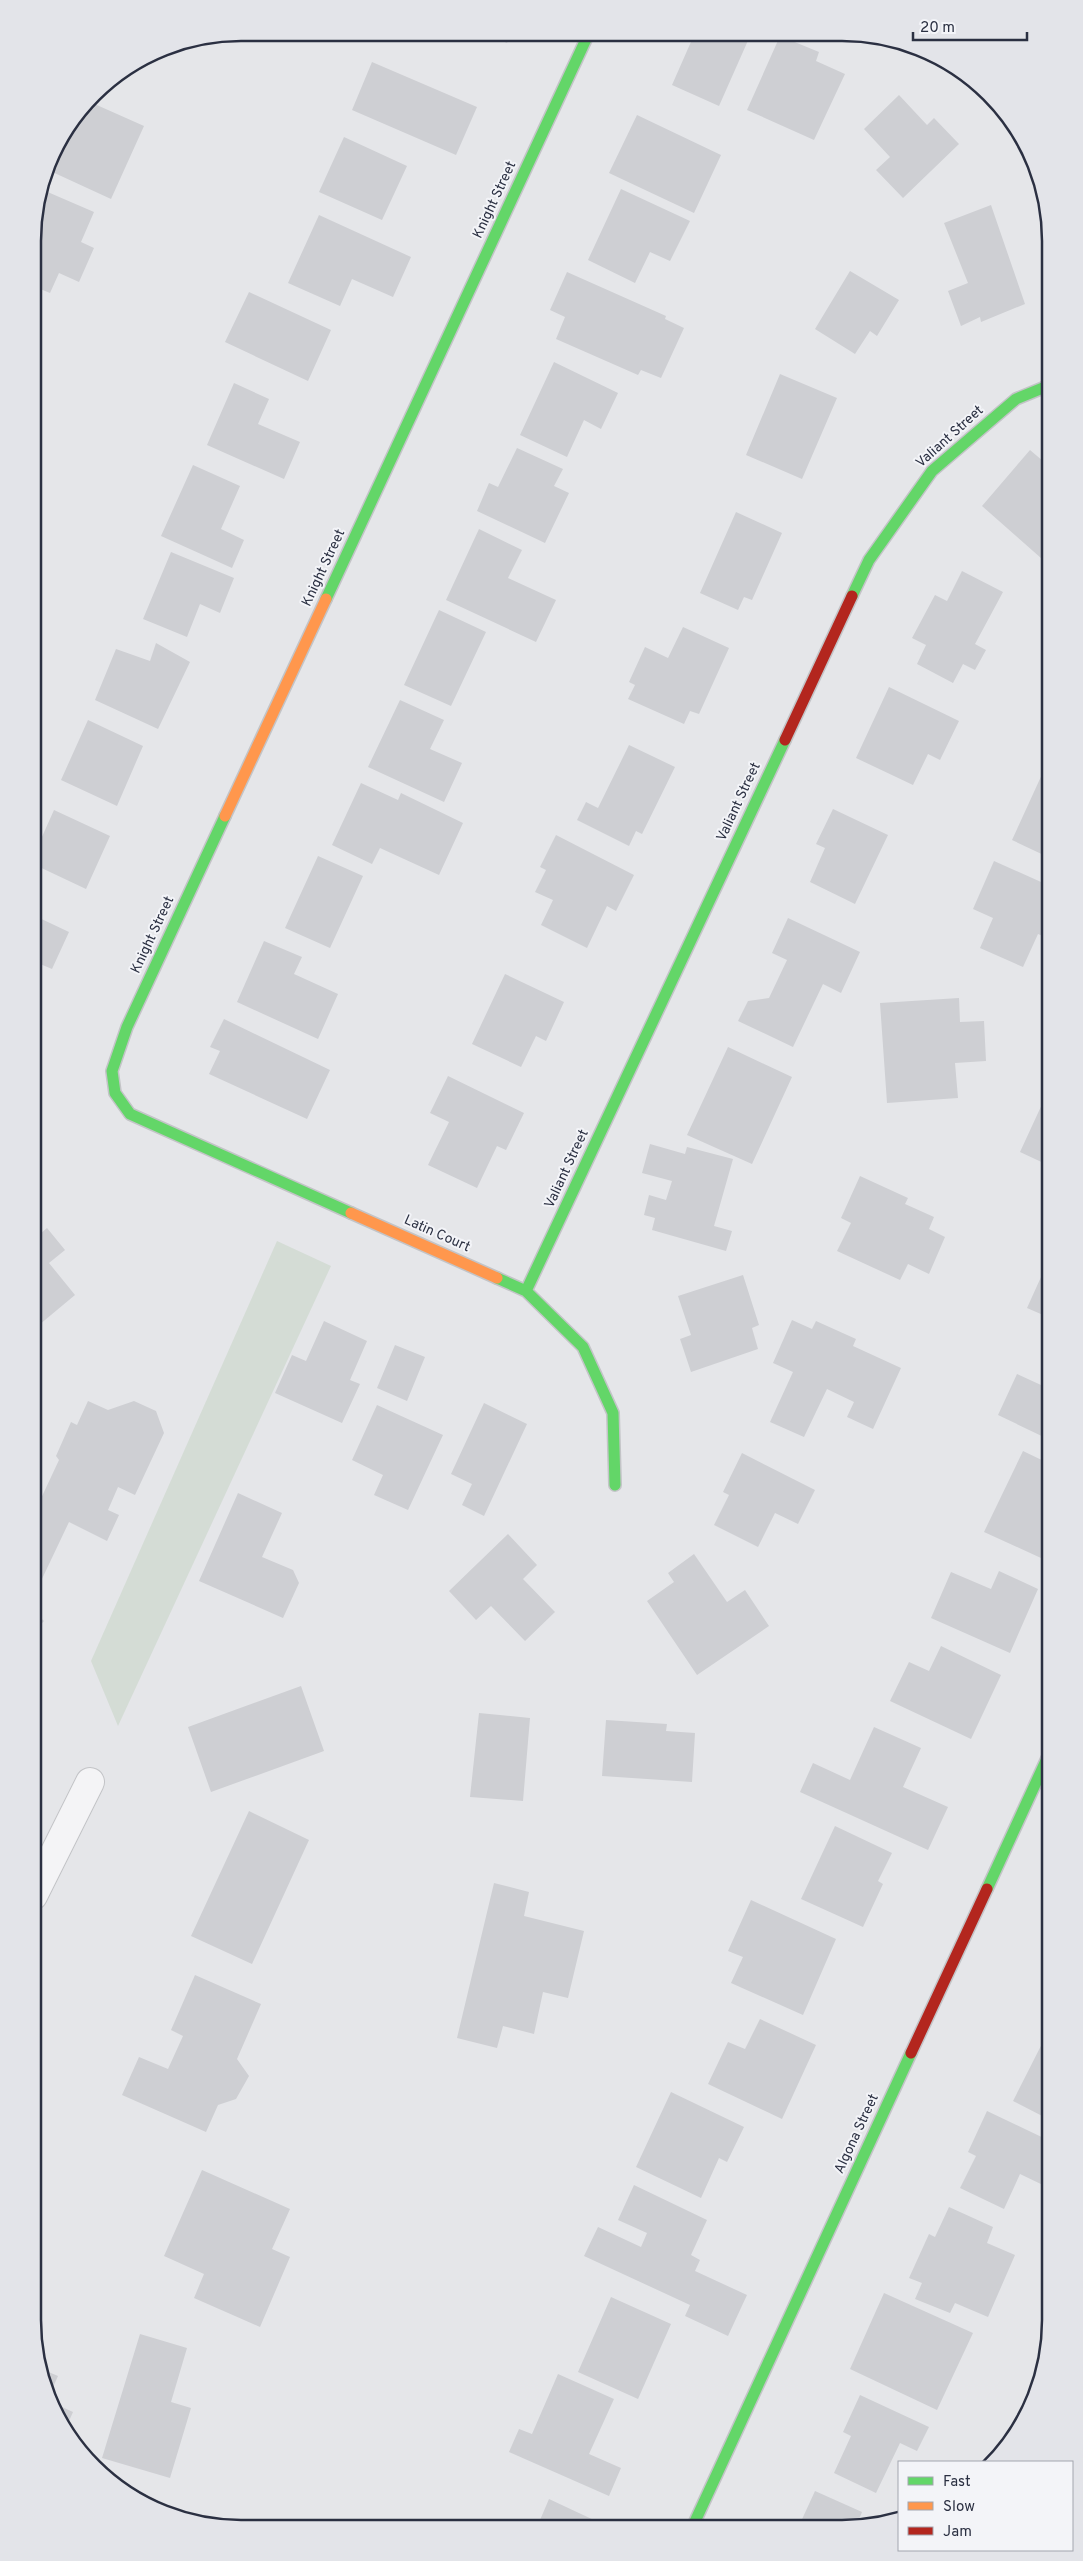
<svg xmlns="http://www.w3.org/2000/svg" width="1083" height="2561" viewBox="0 0 1083 2561" font-family="Overpass,sans-serif">
<style>
.green{fill:#d4dcd5}
.building{fill:#cecfd3}
.lines{fill:none;stroke-linecap:round;stroke-linejoin:round}
.street-casing{stroke:#c3c4c7;stroke-width:30}
.fast-casing{stroke:#c3c4c7;stroke-width:14}
.slow-casing{stroke:#c3c4c7;stroke-width:14}
.jam-casing{stroke:#c3c4c7;stroke-width:14}
.street{stroke:#f4f4f6;stroke-width:28}
.fast{stroke:#63d668;stroke-width:11}
.slow{stroke:#ff974d;stroke-width:11}
.jam{stroke:#b3261e;stroke-width:11}
.labels{text-anchor:middle;dominant-baseline:central;stroke-width:4;stroke-linejoin:round;paint-order:stroke}
.street-label{font-size:14px;fill:#2b3042;stroke:#f3f4f8}
.rim{fill:none;stroke:#2b3042;stroke-width:2.5}
</style>
<rect width="100%" height="100%" fill="#e5e6e9"/>
<path class="green" d="M277 1241 331 1266 118 1726 91 1661Z"/>
<path class="building" d="M486 34H511L507 43Z
M694 35 750 36 719 106 672 85Z
M780 36 819 52 816 61 845 74 814 140 747 110Z
M372 62 477 107 456 155 352 110Z
M899 95 927 125 934 118 959 144 903 198 876 170 890 157 864 129Z
M90 102 144 126 111 199 48 170 54 149Z
M637 115 721 155 694 213 609 173Z
M344 137 407 166 382 220 319 192Z
M621 189 690 221 670 261 650 252 635 283 588 260Z
M43 190 94 212 81 242 94 248 79 282 59 273 50 293 33 286V227Z
M991 205 1025 304 981 322 980 317 961 326 948 291 968 283 944 223Z
M319 215 411 257 393 297 352 279 340 306 288 283Z
M850 271 899 300 877 336 870 331 855 354 815 329Z
M567 272 666 316 665 319 684 328 661 378 641 370 638 375 556 339 565 317 550 310Z
M249 292 331 330 308 381 225 342Z
M554 362 618 393 601 429 584 420 567 457 520 435Z
M780 374 837 398 802 479 746 455Z
M234 383 269 399 258 424 300 442 284 479 207 445Z
M517 448 563 469 554 486 569 493 545 543 477 511 489 483 498 487Z
M1030 450 1050 467V566L982 506Z
M193 465 240 486 221 529 244 540 232 568 161 536Z
M736 512 782 533 752 600 744 597 738 610 700 593Z
M479 529 522 550 508 578 556 600 536 642 446 600Z
M171 552 234 578 220 613 200 604 187 637 143 619Z
M962 571 1003 592 975 644 986 650 975 670 963 664 953 683 917 664 926 645 912 638 935 595 947 601Z
M439 610 486 632 451 706 404 685Z
M683 627 729 648 699 714 690 711 684 724 628 699 635 685 629 682 645 647 668 658Z
M156 643 190 662 158 729 95 700 116 649 150 661Z
M889 687 959 721 940 760 928 754 913 785 856 758Z
M400 700 444 720 430 749 462 763 444 802 368 767Z
M88 720 143 746 117 806 61 780Z
M629 745 675 767 642 834 636 831 629 846 577 820 586 802 598 808Z
M1044 770 1050 772V858L1012 840Z
M361 783 398 800 401 793 463 823 439 875 380 848 372 864 332 845Z
M833 809 888 835 855 904 810 882 825 848 816 844Z
M54 810 110 836 86 889 33 864V857Z
M556 835 634 875 616 911 607 906 587 948 541 925 553 900 535 892 546 870 540 867Z
M318 856 363 876 330 948 285 928Z
M994 861 1050 886V933L1048 938 1038 934 1023 967 980 948 993 918 973 909Z
M33 915 69 932 52 969 33 961Z
M788 918 860 952 841 993 823 984 793 1047 738 1021 748 1001 769 998 787 960 772 953Z
M264 941 302 957 294 974 338 994 318 1039 237 1002Z
M505 974 564 1002 546 1041 536 1036 521 1067 472 1044Z
M959 998 960 1022 984 1021 986 1061 955 1063 958 1098 887 1103 880 1003Z
M224 1019 330 1070 307 1119 209 1074 220 1051 210 1047Z
M728 1047 792 1077 752 1164 687 1135Z
M448 1076 524 1113 506 1150 497 1146 477 1188 428 1165 449 1122 430 1113Z
M1050 1087V1166L1020 1152Z
M650 1144 685 1154 687 1147 733 1159 714 1226 732 1231 726 1251 652 1230 655 1218 644 1215 649 1195 666 1200 672 1181 642 1173Z
M860 1176 908 1198 905 1204 934 1217 929 1229 945 1237 929 1274 908 1264 900 1280 837 1251 851 1223 841 1218Z
M47 1228 65 1250 49 1263 75 1295 33 1330V1240Z
M1046 1266 1050 1268V1318L1027 1308Z
M743 1275 759 1325 752 1328 758 1349 691 1372 680 1339 691 1335 678 1296Z
M792 1320 812 1329 816 1321 856 1339 853 1346 901 1368 873 1429 847 1417 854 1402 827 1389 804 1437 770 1422 793 1372 773 1363Z
M324 1321 367 1341 350 1380 360 1384 342 1423 275 1393 292 1355 306 1361Z
M395 1345 425 1357 407 1401 377 1388Z
M1047 1373 1050 1374V1440L998 1415 1017 1374 1041 1385Z
M88 1401 108 1410 134 1401 156 1411 164 1433 135 1495 118 1487 108 1510 119 1515 107 1541 69 1522 41 1581 33 1577V1531L42 1510 37 1507 59 1460 56 1456 71 1422 77 1425Z
M484 1403 527 1424 484 1516 462 1505 472 1484 451 1474Z
M377 1405 443 1435 408 1510 374 1495 383 1475 352 1460Z
M1023 1451 1050 1464V1539L1041 1558 984 1532Z
M742 1453 815 1490 798 1524 775 1513 758 1547 714 1525 729 1495 723 1492Z
M238 1493 282 1513 262 1557 293 1570 299 1583 283 1618 199 1581Z
M508 1534 537 1565 523 1579 555 1612 525 1641 491 1606 476 1620 449 1591Z
M694 1554 727 1602 745 1590 769 1626 697 1675 647 1601 674 1582 668 1573Z
M999 1571 1038 1589 1010 1653 931 1618 951 1572 991 1589Z
M33 1611 44 1621 33 1633Z
M941 1646 1001 1675 971 1739 890 1701 909 1662 929 1671Z
M301 1686 324 1751 211 1792 188 1727Z
M479 1713 530 1718 523 1801 470 1797Z
M606 1720 667 1724 666 1731 695 1733 692 1782 602 1776Z
M874 1727 921 1748 903 1787 948 1807 928 1850 800 1792 813 1763 850 1780Z
M249 1811 309 1840 252 1964 191 1936Z
M835 1826 892 1853 878 1881 883 1884 863 1927 801 1899Z
M494 1883 529 1892 524 1916 584 1931 568 1998 543 1992 534 2034 503 2026 497 2048 457 2038Z
M751 1900 836 1939 803 2015 731 1983 743 1957 728 1951Z
M195 1975 261 2004 237 2059 249 2076 236 2099 218 2105 206 2132 122 2095 139 2057 168 2069 183 2036 171 2030Z
M760 2019 816 2045 782 2119 708 2084 728 2042 745 2049Z
M1050 2028V2120L1013 2101Z
M671 2092 744 2127 727 2162 719 2158 701 2198 636 2167Z
M987 2111 1050 2141V2175L1045 2186 1020 2174 1004 2209 960 2188 976 2156 968 2152Z
M202 2170 290 2209 272 2249 290 2257 260 2327 194 2298 204 2274 164 2256Z
M634 2185 707 2220 691 2255 700 2260 695 2271 747 2295 728 2336 685 2316 690 2305 584 2256 598 2227 641 2247 647 2233 618 2220Z
M949 2207 993 2227 987 2243 1015 2255 988 2317 955 2303 950 2313 915 2299 922 2283 909 2278 929 2234 935 2237Z
M884 2293 973 2333 937 2410 850 2369Z
M611 2297 671 2324 638 2399 578 2372Z
M140 2334 187 2348 171 2402 191 2408 170 2478 102 2458Z
M39 2368 58 2376 49 2396 40 2373Z
M558 2374 614 2399 589 2454 621 2468 609 2496 509 2452 519 2429 532 2434Z
M860 2395 929 2427 917 2451 900 2443 876 2493 834 2473 851 2436 843 2432Z
M51 2402 73 2412 65 2430 60 2424Z
M815 2491 862 2512 856 2527 842 2528H785L787 2523 798 2528Z
M549 2499 596 2521 593 2527H537Z"/>
<g class="lines">
<defs>
<path id="street" d="M33 1896 90 1782"/>
<path id="fast" d="M852 596 869 560 932 471 1016 399 1050 385
M326 599 588 35
M225 816 127 1027 112 1071 115 1093 130 1114 351 1213
M497 1278 526 1291 583 1347 613 1413 615 1485
M526 1291 785 740
M987 1889 1050 1752
M692 2528 911 2053"/>
<path id="slow" d="M225 816 326 599
M351 1213 497 1278"/>
<path id="jam" d="M785 740 852 596
M911 2053 987 1889"/>
</defs>
<use href="#street" class="street-casing"/>
<use href="#fast" class="fast-casing"/>
<use href="#slow" class="slow-casing"/>
<use href="#jam" class="jam-casing"/>
<use href="#street" class="street"/>
<use href="#fast" class="fast"/>
<use href="#slow" class="slow"/>
<use href="#jam" class="jam"/>
</g>
<g class="labels">
<g class="street-label">
<text transform="translate(495 200) rotate(-65)">Knight Street</text>
<text transform="translate(950 437) rotate(-42)">Valiant Street</text>
<text transform="translate(324 568) rotate(-65)">Knight Street</text>
<text transform="translate(739 802) rotate(-65)">Valiant Street</text>
<text transform="translate(153 935) rotate(-65)">Knight Street</text>
<text transform="translate(567 1169) rotate(-65)">Valiant Street</text>
<text transform="translate(437 1234) rotate(24)">Latin Court</text>
<text transform="translate(857 2134) rotate(-65)">Algona Street</text>
</g>
</g>
<path d="M0 0H1083V2561H0ZM241 41H842A200 200 0 0 1 1042 241V2320A200 200 0 0 1 842 2520H241A200 200 0 0 1 41 2320V241A200 200 0 0 1 241 41Z" fill="#e3e4e9" fill-rule="evenodd"/>
<path class="rim" d="M241 41H842A200 200 0 0 1 1042 241V2320A200 200 0 0 1 842 2520H241A200 200 0 0 1 41 2320V241A200 200 0 0 1 241 41Z"/>
<rect x="898" y="2461" width="175" height="90" fill="#f3f4f8" stroke="#a3a6af"/>
<rect x="908" y="2477" width="25" height="8" fill="#63d668" stroke="#a3a6af"/>
<text x="943" y="2486" font-size="15" fill="#2b3042">Fast</text>
<rect x="908" y="2502" width="25" height="8" fill="#ff974d" stroke="#a3a6af"/>
<text x="943" y="2511" font-size="15" fill="#2b3042">Slow</text>
<rect x="908" y="2527" width="25" height="8" fill="#b3261e" stroke="#a3a6af"/>
<text x="943" y="2536" font-size="15" fill="#2b3042">Jam</text>
<path d="M913 32v8h114v-8" fill="none" stroke="#2b3042" stroke-width="2.5"/>
<text x="920" y="32" font-size="15" fill="#2b3042" stroke="#f3f4f8" stroke-width="4" paint-order="stroke">20 m</text>
</svg>
